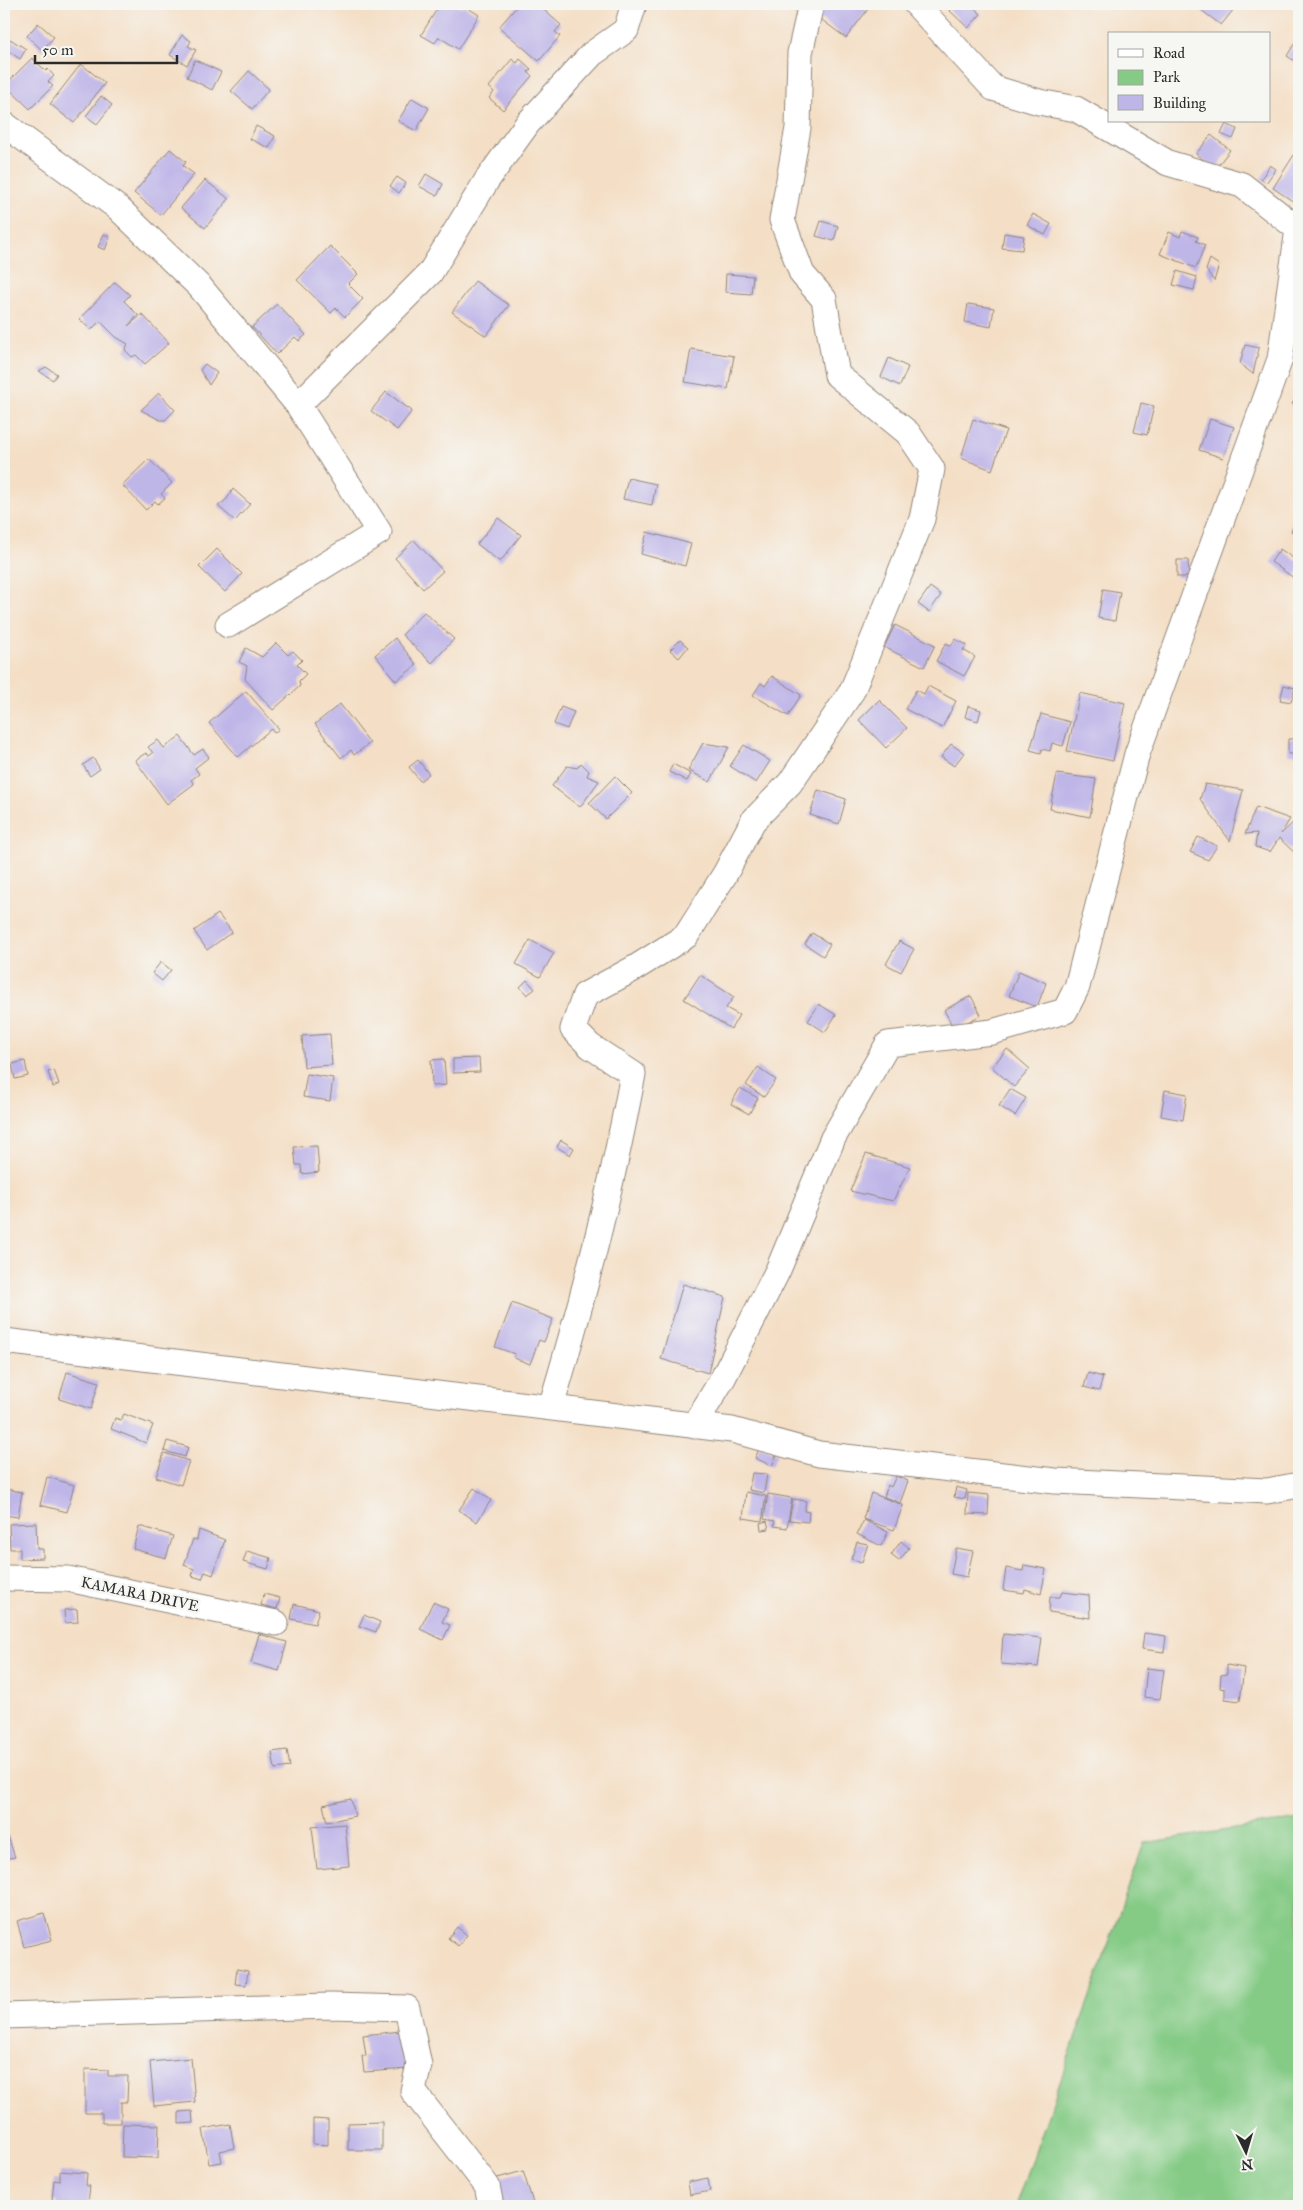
<svg xmlns="http://www.w3.org/2000/svg" width="1303" height="2210" viewBox="0 0 1303 2210" font-family="'IM FELL Great Primer',serif">
<style>
.green{fill:#85cb86;stroke:#587b58}
.building{fill:#bfb6e8}
.lines{fill:none;stroke-linecap:round;stroke-linejoin:round}
.minor-casing{stroke:#908578;stroke-width:27}
.minor{stroke:#fff;stroke-width:25}
.labels{text-anchor:middle;dominant-baseline:central;stroke-width:5;stroke-linejoin:round;paint-order:stroke}
.street-label{font-size:15px;fill:#2b2b2b;stroke:#f6f6f2}
</style>
<rect width="100%" height="100%" fill="#f6f6f2"/>
<filter id="ink" filterUnits="userSpaceOnUse"><feTurbulence type="fractalNoise" baseFrequency=".02" numOctaves="2"/><feDisplacementMap in="SourceGraphic" scale="10" xChannelSelector="R" yChannelSelector="G"/><feConvolveMatrix kernelMatrix="1 2 1 2 8 2 1 2 1" color-interpolation-filters="sRGB"/></filter>
<filter id="wash" filterUnits="userSpaceOnUse"><feTurbulence type="fractalNoise" baseFrequency=".0096" numOctaves="4" result="noise"/><feDisplacementMap in="SourceGraphic" scale="20" xChannelSelector="R" yChannelSelector="G"/><feGaussianBlur stdDeviation="1.12" result="paint"/><feColorMatrix in="noise" values="0 0 0 0 0 0 0 0 0 0 0 0 0 0 0 0 0 1.4 0 .05"/><feComposite in="paint" operator="in"/></filter>
<g filter="url(#wash)">
<rect width="100%" height="100%" fill="#f4dfc6"/>
<path class="green" d="M1299 1819V2206H1016L1144 1843Z"/>
<g id="blocks">
<path class="building" d="M440 4H453L461 8 463 5 479 15 458 49 439 37 435 43 421 35Z
M519 4H537L561 25 555 32 560 36 539 61 499 27Z
M828 4H872L846 38 818 17Z
M953 4H970L981 14 968 28 948 9Z
M1193 4H1238L1221 25Z
M38 23 54 37 42 50 27 36Z
M182 35 191 41 188 46 196 50 187 65 170 55Z
M1299 36V64L1287 56Z
M10 39 26 49 20 59 4 48Z
M32 58 46 71 48 69 54 76 48 82 53 86 30 109 5 85Z
M512 59 517 63 520 59 531 69 528 72 532 76 503 110 489 98 494 92 489 87Z
M195 60 221 72 212 90 187 77Z
M81 64 105 83 74 123 50 104Z
M249 71 269 89 252 109 231 91Z
M101 96 112 105 97 124 86 116Z
M412 98 429 108 416 131 398 121Z
M1226 124 1237 129 1233 139 1221 134Z
M256 126 275 136 269 148 250 139Z
M1211 135 1230 150 1215 169 1196 154Z
M1299 147V200L1297 204 1273 188Z
M170 149 186 162 183 166 194 174 161 215 134 193Z
M1270 165 1276 169 1266 183 1261 179Z
M426 174 443 184 437 196 419 186Z
M397 177 406 183 399 193 390 186Z
M205 180 229 199 205 228 181 208Z
M1033 214 1051 224 1045 235 1027 225Z
M821 221 838 226 834 241 816 236Z
M1182 231 1198 237 1196 241 1205 245 1196 268 1160 254 1169 232 1180 237Z
M1004 233 1024 236 1022 250 1002 248Z
M104 234 110 237 105 250 98 247Z
M330 246 358 274 348 284 363 299 345 317 336 308 331 313 297 280Z
M1210 259 1219 265 1214 281 1206 270Z
M1177 271 1197 277 1194 290 1173 285Z
M726 274 753 276 751 294 725 292Z
M475 281 509 305 486 336 452 312Z
M115 282 130 295 124 301 138 315 128 326 142 314 169 343 145 364 136 355 132 357 125 350 128 344 116 337 100 321 91 330 79 319Z
M277 304 306 335 299 341 295 337 277 354 252 327Z
M968 304 994 308 991 327 965 322Z
M1245 345 1259 348 1253 374 1240 364Z
M691 349 734 356 728 389 685 382Z
M889 358 908 367 900 386 881 377Z
M205 364 217 373 209 385 200 370Z
M46 367 57 374 53 380 39 371Z
M386 392 412 411 397 430 371 411Z
M159 393 175 410 165 420H160L141 410Z
M1298 395 1299 396V409L1292 404Z
M1141 403 1154 406 1147 435 1134 432Z
M973 419 1006 430 992 470 961 458Z
M1210 419 1234 427 1223 458 1199 450Z
M149 459 172 483 161 494 165 498 158 504 155 501 146 510 122 485Z
M628 478 656 484 652 505 623 499Z
M233 489 250 504 235 521 218 506 227 499Z
M498 518 521 535 500 562 477 544Z
M1295 523 1299 526V536L1291 531Z
M647 532 691 544 685 566 641 554Z
M414 540 443 571 423 589 395 558Z
M217 549 242 574 225 592 199 567Z
M1280 549 1299 562V571L1294 578 1271 562Z
M1177 560H1188L1189 577H1177Z
M930 587 941 595 929 612 918 604Z
M1103 589 1120 592 1115 621 1098 618Z
M424 612 454 639 432 663 402 635Z
M895 625 935 645 924 667 884 647Z
M395 638 417 665 396 681 375 655Z
M955 639 967 645 963 650 975 657 964 676 936 661 946 643 951 646Z
M680 640 688 647 679 658 670 650Z
M276 643 288 655 293 651 302 660 297 665 306 674 299 681 300 686 273 710 245 679 247 666 239 662 246 648 262 657Z
M772 676 801 695 788 716 753 695 761 683 765 686Z
M1284 685 1295 688 1291 702 1280 700Z
M928 686 956 701 942 728 905 709 916 690 924 694Z
M246 691 279 729 274 733 271 729 238 757 209 723Z
M1080 693 1125 703 1113 761 1067 751Z
M879 700 907 728 886 748 859 720Z
M340 704 370 743 354 755 351 750 341 758 315 724Z
M968 706 981 710 978 721 965 717Z
M561 707 574 712 567 729 554 724Z
M1041 714 1070 722 1063 746 1052 743 1050 751 1042 749 1041 753 1030 750Z
M180 736 194 755 203 749 209 757 195 768 199 774 191 780 194 784 167 804 135 760 146 753 149 756 153 753 148 747 158 740 164 748Z
M1288 739H1299V754H1288Z
M703 743 729 747 710 782 688 770Z
M951 744 964 753 954 766 941 757Z
M744 745 770 761 756 783 730 766Z
M93 758 100 769 90 776 83 765Z
M418 760 429 774 420 781 409 767Z
M581 763 589 771 587 776 599 781 580 807 552 786 567 766 577 768Z
M673 764 691 774 687 781 669 772Z
M1057 774 1096 779 1090 817 1050 809Z
M615 776 632 793 606 819 589 803Z
M1205 784 1243 790 1230 841 1200 799Z
M818 790 846 799 839 824 810 815Z
M1256 807 1290 819 1281 834 1298 818 1299 819V851L1296 854 1279 838 1270 852 1255 847 1257 833 1245 834Z
M1198 837 1217 846 1208 860 1190 852Z
M218 914 232 932 207 950 194 931Z
M812 933 830 944 823 956 805 944Z
M530 940 554 953 540 977 516 964Z
M899 941 914 949 901 972 886 964Z
M161 962 171 970 162 981 152 973Z
M1019 971 1046 983 1037 1007 1009 996Z
M700 975 734 997 726 1008 739 1015 731 1029 684 999Z
M527 980 535 989 527 995 520 987Z
M971 996 981 1015 954 1029 944 1010Z
M819 1004 836 1015 825 1032 808 1021Z
M330 1034 332 1065 304 1067 302 1036Z
M1007 1049 1030 1069 1014 1087 992 1067Z
M479 1058 480 1072 453 1073V1059Z
M444 1059 446 1085 432 1086 431 1060Z
M25 1061 28 1076 15 1079 12 1064Z
M758 1067 776 1080 764 1097 746 1085Z
M54 1070 59 1084 53 1087 48 1072Z
M307 1074 333 1078 330 1101 303 1097Z
M740 1088 758 1098 749 1114 731 1104Z
M1010 1089 1026 1098 1015 1116 999 1106Z
M1165 1090 1187 1094 1183 1120 1161 1116Z
M561 1140 574 1148 570 1155 557 1147Z
M317 1146 319 1172 302 1174 301 1165H296L294 1147Z
M866 1154 910 1167 893 1201 850 1191Z
M683 1284 725 1297 708 1373 661 1359Z
M512 1303 553 1319 544 1342 539 1340 530 1364 514 1358 515 1354 495 1347Z
M67 1372 99 1382 91 1409 59 1399Z
M1088 1373 1103 1377 1099 1391 1084 1387Z
M124 1414 153 1425 146 1443 111 1429 115 1418 121 1420Z
M167 1441 188 1447 185 1457 164 1451Z
M760 1447 777 1454 772 1466 755 1458Z
M164 1453 189 1461 181 1485 156 1477Z
M752 1473 767 1474 764 1493 749 1490Z
M896 1476 908 1481 900 1503 884 1497 888 1485 891 1487Z
M47 1477 74 1485 67 1512 40 1505Z
M956 1487 967 1490 965 1499 954 1497Z
M474 1488 491 1500 477 1522 459 1510Z
M6 1489 22 1492 18 1517 4 1515Z
M746 1492 766 1496 762 1521 743 1518Z
M871 1493 903 1505 894 1530 863 1519Z
M968 1493 989 1495 988 1515 967 1514Z
M768 1494 792 1498 787 1528 774 1526 775 1521 764 1519Z
M793 1499 806 1501 804 1511 809 1512 808 1522 789 1520Z
M864 1520 888 1532 881 1546 857 1534Z
M767 1521 769 1529 761 1530 760 1523Z
M36 1523 37 1549H43V1558L20 1559V1549H10L9 1524Z
M139 1526 173 1536 166 1558 133 1549Z
M199 1530 225 1540 213 1575 205 1572 202 1579 192 1576 194 1569 184 1565 193 1539 197 1540Z
M901 1541 909 1548 899 1561 891 1555Z
M857 1542 868 1544 862 1562 851 1559Z
M956 1548 973 1551 967 1577 951 1574Z
M247 1551 271 1558 268 1569 243 1562Z
M1024 1565 1046 1569 1041 1594 1025 1589 1024 1593 1003 1590 1006 1568 1023 1571Z
M1062 1592 1089 1595 1090 1618 1049 1612 1050 1597H1060Z
M264 1594 280 1598 277 1609 261 1605Z
M433 1602 448 1609 442 1622 450 1625 443 1640 420 1629Z
M294 1604 319 1610 315 1624 291 1619Z
M77 1609 78 1622 65 1623 64 1610Z
M364 1615 380 1622 376 1632 359 1626Z
M1144 1633 1166 1636 1164 1652 1142 1649Z
M259 1634 287 1642 279 1671 251 1663Z
M1003 1634 1042 1638 1038 1667 1001 1664Z
M1227 1665 1244 1668 1240 1701 1225 1699V1689L1220 1688 1221 1675 1227 1674Z
M1147 1668 1164 1670 1160 1699 1144 1697Z
M287 1750 290 1767 275 1769 272 1752Z
M351 1799 355 1816 327 1822 323 1805Z
M345 1824 349 1866 317 1869 312 1827Z
M4 1825 15 1857 4 1859Z
M44 1913 52 1940 24 1947 17 1921Z
M457 1927 467 1935 458 1946 448 1938Z
M237 1969 248 1971 246 1985 235 1984Z
M401 2031 403 2052H407L408 2069 364 2072 362 2056H366L363 2035Z
M191 2058 195 2102 154 2106 150 2062Z
M85 2069 108 2070V2076H128L127 2102H121V2123H102V2113H85Z
M192 2111 193 2123 179 2124V2112Z
M313 2119 328 2120V2145L313 2144Z
M382 2122V2150H348V2123Z
M123 2124 159 2125 158 2158 122 2157Z
M230 2124 234 2148 220 2151 222 2162 209 2164 203 2129Z
M60 2171 87 2173 86 2186H90L88 2203H83V2206H56L57 2201 52 2200 54 2180 60 2181Z
M523 2171 534 2206H495L494 2179Z
M708 2178 710 2191 690 2195 688 2182Z"/>
</g>
</g>
<g filter="url(#ink)">
<use href="#blocks" fill-opacity="0" stroke="#908578" stroke-width="1"/>
<g class="lines">
<defs>
<path id="minor" d="M4 124 118 208 200 287 298 405
M228 625 379 532 298 405 430 273 487 180 528 123 592 54 626 30 634 4
M4 1341 732 1430 819 1454 1055 1481 1267 1491 1299 1485
M551 1407C584 1296 612 1188 633 1074L590 1046 573 1029 585 995 635 968 686 936 725 874 753 821 790 783 852 691 922 519 932 469 908 433 837 375 824 299 802 274 782 220 798 128 800 53 811 4
M694 1426 723 1378 778 1270 833 1138 888 1044 992 1032 1065 1011 1077 987 1137 754 1280 359 1298 229 1242 185 1168 163 1076 109 1039 102 993 88 916 4
M4 1578 68 1579 276 1623
M4 2016 330 2006 407 2008 419 2065 413 2091 487 2186 491 2206"/>
</defs>
<use href="#minor" class="minor-casing"/>
<use href="#minor" class="minor"/>
</g>
</g>
<g class="labels">
<g class="street-label">
<text transform="translate(140 1594) rotate(12)">KAMARA DRIVE</text>
</g>
</g>
<rect width="1303" height="2210" fill="none" stroke="#f6f6f2" stroke-width="20"/>
<rect x="1108" y="32" width="162" height="90" fill="#f6f6f2" stroke="#a5a5a2"/>
<rect x="1118" y="49" width="25" height="8" fill="#ffffff" stroke="#a5a5a2"/>
<text x="1153" y="58" font-size="15" fill="#2b2b2b">Road</text>
<rect x="1118" y="70" width="25" height="15" fill="#85cb86" stroke="#a5a5a2"/>
<text x="1153" y="82" font-size="15" fill="#2b2b2b">Park</text>
<rect x="1118" y="95" width="25" height="15" fill="#bfb6e8" stroke="#a5a5a2"/>
<text x="1153" y="108" font-size="15" fill="#2b2b2b">Building</text>
<g transform="translate(1246 2152) rotate(175)" stroke="#f6f6f2" stroke-width="4" paint-order="stroke">
<path d="M0-4L9 19L0 12L-9 19Z" fill="#2b2b2b"/>
<text y="-8" font-size="14" font-weight="bold" text-anchor="middle" fill="#2b2b2b">N</text>
</g>
<path d="M35 55v8h142v-8" fill="none" stroke="#2b2b2b" stroke-width="2.5"/>
<text x="42" y="55" font-size="15" fill="#2b2b2b" stroke="#f6f6f2" stroke-width="4" paint-order="stroke">50 m</text>
</svg>
